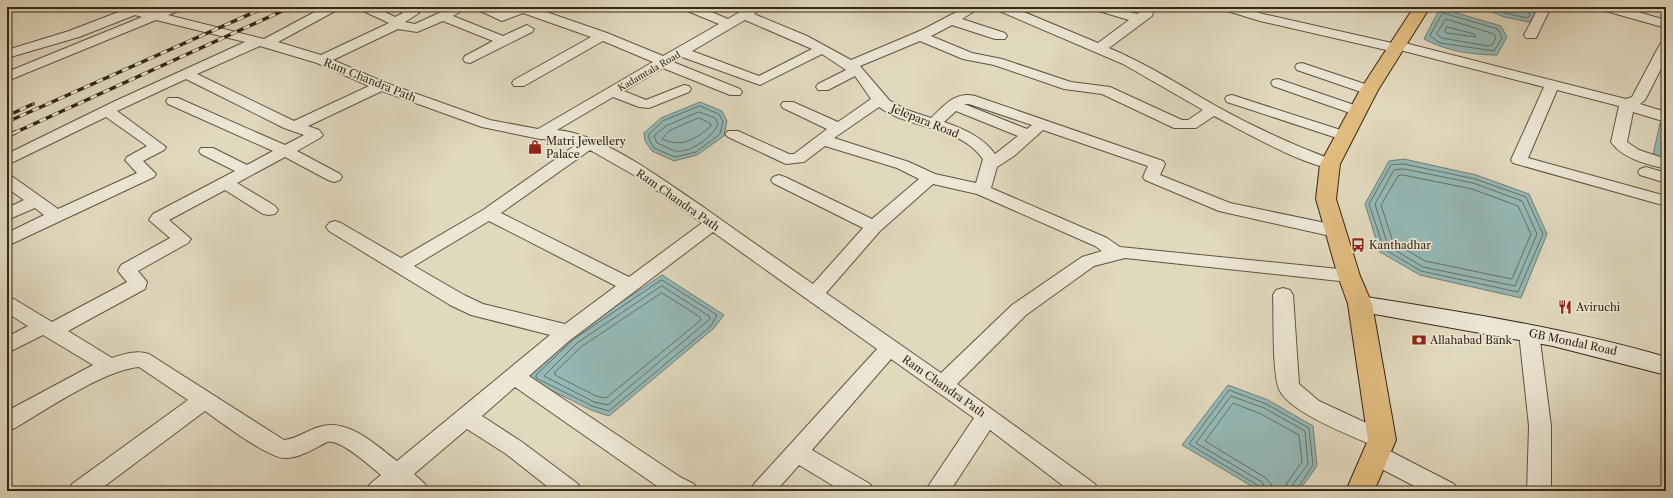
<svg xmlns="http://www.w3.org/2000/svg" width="1673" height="498" viewBox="0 0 1673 498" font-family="'Libre Caslon Text',serif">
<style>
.water{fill:#95b9b7;stroke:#6f7f76}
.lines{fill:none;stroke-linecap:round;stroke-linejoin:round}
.shore{stroke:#667066;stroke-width:1}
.street-casing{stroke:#61543e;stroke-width:2}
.secondary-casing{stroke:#362714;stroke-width:2}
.primary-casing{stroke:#362714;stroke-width:2}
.street{fill:#ece6d5;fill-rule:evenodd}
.secondary{fill:#ece6d5;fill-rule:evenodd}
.primary{fill:#e0bc7f;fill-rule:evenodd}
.rail-far1-casing{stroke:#362714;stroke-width:3.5}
.rail-casing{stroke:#362714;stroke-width:4.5}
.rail-far1{stroke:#ece6d5;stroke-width:2.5;stroke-dasharray:7;stroke-linecap:butt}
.rail{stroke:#ece6d5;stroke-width:3;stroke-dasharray:8;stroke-linecap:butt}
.labels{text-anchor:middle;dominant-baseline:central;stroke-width:3.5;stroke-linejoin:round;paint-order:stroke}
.far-street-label{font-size:9px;fill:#362714;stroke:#ece6d5}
.street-label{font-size:11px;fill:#362714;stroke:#ece6d5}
.poi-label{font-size:11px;fill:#362714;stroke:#ece6d5;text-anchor:start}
</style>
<rect width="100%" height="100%" fill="#e1d9be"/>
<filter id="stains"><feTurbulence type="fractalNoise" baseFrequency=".005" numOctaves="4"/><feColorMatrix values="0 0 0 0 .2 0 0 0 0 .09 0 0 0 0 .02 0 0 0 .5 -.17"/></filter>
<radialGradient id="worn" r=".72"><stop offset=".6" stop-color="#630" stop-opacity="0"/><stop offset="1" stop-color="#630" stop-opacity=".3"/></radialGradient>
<path class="water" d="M1490 7H1529L1536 16 1529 22 1504 17 1492 12Z
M1440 8 1501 26 1507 37 1497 55C1473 55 1446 51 1424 39Z
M700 102 722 111 727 121 724 136 697 155 674 161 652 151 645 141 644 133 661 118Z
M1660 123 1666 125V165L1652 160Z
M1404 159 1476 175 1529 194 1547 234 1521 298 1420 275 1380 252 1365 204 1389 161Z
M662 275 724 315 714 328 609 416 591 410 527 378 571 336Z
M1228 385 1268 400 1313 426 1317 466 1299 491H1260L1182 445Z"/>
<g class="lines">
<path class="shore" d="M1494 7 1505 13 1527 18 1530 15 1527 7
M1443 13 1498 29 1502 38 1494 51 1440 43 1430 36Z
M1446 19 1494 34 1496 38 1492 45 1487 46 1442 38 1437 34Z
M1447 27 1474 34 1476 37 1447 33 1445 31Z
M700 106 719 114 723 122 720 134 696 152 675 157 654 148 649 139V134L663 121Z
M699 112 715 118 718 123C715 136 689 154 675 151 669 149 663 145 657 143L654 136 666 126Z
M699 118 710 123 711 126C696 139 682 148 662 139L669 131Z
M1404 164 1475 179 1526 197 1543 234 1518 292 1421 271 1384 249 1369 204 1391 165Z
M1404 169 1473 183 1522 201 1537 234 1515 286 1423 267 1388 246 1375 204 1394 170Z
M1403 175 1472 189 1518 206 1531 234 1512 279 1425 261 1393 242 1381 205 1398 176Z
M662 280 717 315 711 326 609 411 592 406 536 378V375L574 339Z
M662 286 709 316 710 319 608 405 594 402 544 376 577 343Z
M662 293 700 317 701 320 606 398 596 396 555 375V372L581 347Z
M1261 491 1259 486 1189 444 1229 390 1266 404 1309 428 1313 465 1296 491
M1266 491 1262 482 1196 443 1231 396 1264 408 1305 431 1308 464 1293 484 1291 491
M1272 491 1271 484 1266 478 1205 441 1233 403 1261 414 1299 435 1302 462 1287 483 1285 491"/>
<defs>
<path id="street" d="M113 7H134L154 12 166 7H183L181 10 168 15 264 39 324 7H339L337 10 278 42 321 55 389 23 361 10 359 7H375L395 17 403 13 393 7H410L419 13 405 22 415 24 452 7H468L453 16 503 36 527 25 534 29 532 32 470 63 465 62 463 59 465 56 493 41 443 21 417 32 398 29 333 60 386 83 490 120 538 129 653 62 603 41 524 86H514L512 83 514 80 591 37 523 13 502 21 478 10 476 7H492L502 12 515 7H532L607 33 663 56 719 24 685 10 683 7H700L728 19 748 7H759L760 9 754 14 807 36 851 60 922 30 966 7H981L962 19 1005 33 1007 36 1005 39H995L952 25 931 36 972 53 1002 59 1071 82 1110 87 1182 120H1188L1203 110 1123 64 997 10 995 7H1012L1098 43 1129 20 1095 10 1093 7H1112L1137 14 1140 12 1138 7H1150L1153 13 1152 16 1109 48C1147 64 1181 86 1216 106 1254 127 1295 146 1336 161L1338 164 1336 167C1315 173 1236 127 1214 116L1196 128H1174L1102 94 1064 89 994 65 963 59 920 41 860 66 890 101 907 110 931 118C944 106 955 91 975 96L1163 161 1165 164 1160 175 1230 203 1335 225 1341 227 1344 231 1341 235 1335 237 1219 211 1145 180 1143 177 1148 166 1043 130 1014 156 997 167 991 188 1107 238 1120 247 1349 270 1356 272 1358 276 1356 280 1349 282 1125 258 1094 266 1026 315 957 384 1095 484 1099 491H1070L990 430 950 491H925L974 418 891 359 812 450 870 484 874 491H842L799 465 776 491H750L754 484 877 349 713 232 569 341 529 376 680 477 694 484 698 491H664L515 387 482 416 522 442 578 484 582 491H553L506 454 467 429 414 474 425 484 429 491H401L398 488 394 491H366L370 484 381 475C370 466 341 439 327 442 315 448 302 457 287 458 270 460 221 422 205 411L98 491H68L72 484 188 400 139 367C104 370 46 410 15 428L7 431V411L93 365 43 335 7 353V337L28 326 7 313V297L14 299 52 322 127 282 118 271 121 265 170 238 149 220 153 214 235 171 201 154 199 151 201 148H213L247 165 273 151 168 104 166 101 168 98H178L285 145 304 135 284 128 186 79 117 111 166 147 164 150 143 161 156 174 154 177 7 246V233L44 215 35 208 7 220V208L24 200 7 188V175L13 177 58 209 137 173 125 160 127 157 147 146 106 117 7 165V154L113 102 245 42 156 20 7 81V72L142 17 135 15 79 37 7 58V50L69 31 121 11 115 10ZM745 20 812 49 759 76 692 51ZM260 46 317 63 369 86 294 121 197 74ZM822 54 846 70 818 84 816 87 818 90H828L855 76 871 99 838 122 793 102H783L781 105 783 108 827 129 794 154H789L738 131H728L725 134 728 137 786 164 804 162 825 146 897 168 919 179 872 219 785 177 779 175 773 177 771 180 773 183 863 228 813 284C777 259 741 234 706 209 667 183 604 134 557 130L613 97 639 107 649 108 689 92 691 89 689 86 684 85 646 100 624 91 663 68 730 95H740L742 92 740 89 673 62 682 57 760 85ZM382 91 482 127 540 139 568 140 577 144 483 210 401 258 341 223 335 221 329 223 326 227 329 231 450 305 471 315 550 335 397 461C376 445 347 417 319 427 307 430 297 439 284 440L149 354C136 350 125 354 112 358L68 331 145 289 147 282 138 271 188 243 191 239 169 220 225 190 263 214 269 215 275 214 278 210 275 206 237 183 285 157 328 180 334 182 340 180 342 177 340 174 297 151 320 138 323 135 319 130 308 126ZM964 104H969L1032 125 1027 129ZM879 107C910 130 959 125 983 159L976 183 935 174 909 162 834 138ZM956 111 1018 136 995 154C983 137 964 129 944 122ZM590 150 639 178 702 223 629 277 501 213ZM933 184 977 194 1095 246 1102 251 1082 257 1012 305 941 373 826 293 880 231ZM489 221 616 286 565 324 483 304 464 295 414 266Z
M1222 7H1241L1263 14 1392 43 1397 41 1626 99 1632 97 1659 46 1661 43 1666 42V59L1645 100 1640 104 1666 112V122L1633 112 1627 142 1639 150 1666 159V169C1647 164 1623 159 1611 142L1619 106 1557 90 1528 158 1666 196V206L1513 163 1511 160 1544 87 1400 50 1395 52 1260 21 1224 10Z
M1539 7H1551L1536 38H1526L1524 35Z
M1600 7H1620L1666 20V28L1602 10Z
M1302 63 1374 87 1376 90 1374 93H1364L1297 70 1295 67 1297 64Z
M1278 79 1363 108 1365 111 1363 114H1353L1273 86 1271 83 1273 80Z
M1232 95 1350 133 1353 136 1350 139H1340L1227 102 1225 99 1227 96Z
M1646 167 1666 173V183L1640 175 1638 172 1640 169Z
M1283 288 1290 290 1293 295 1299 384 1319 401 1390 434 1393 440 1390 446 1384 448 1454 484 1458 491H1424L1368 462 1365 455 1368 448 1374 446C1352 436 1288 412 1279 389 1272 371 1274 317 1273 295L1276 290Z
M1529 326 1536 328 1539 333 1551 426V491H1527L1529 426 1519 333 1522 328Z"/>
<path id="secondary" d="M1360 296C1463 312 1566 328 1666 357V375L1553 346 1352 310 1348 304 1352 298Z"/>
<path id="primary" d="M1414 7H1430L1378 90 1340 164 1336 199 1360 276 1372 304 1396 440 1374 491H1346L1368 440 1348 304 1338 276 1316 199 1320 164 1360 90Z"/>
</defs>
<use href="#street" class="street-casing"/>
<use href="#secondary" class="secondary-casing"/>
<use href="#primary" class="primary-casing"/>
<use href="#street" class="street"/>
<use href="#secondary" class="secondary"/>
<use href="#primary" class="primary"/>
<defs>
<path id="rail-far1" d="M7 116 33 104
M7 122 266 7
M14 133 291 7"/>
<path id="rail" d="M7 136 16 132"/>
</defs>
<use href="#rail-far1" class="rail-far1-casing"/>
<use href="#rail" class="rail-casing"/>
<use href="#rail-far1" class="rail-far1"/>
<use href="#rail" class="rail"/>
</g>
<defs>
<symbol id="shop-bare" viewBox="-9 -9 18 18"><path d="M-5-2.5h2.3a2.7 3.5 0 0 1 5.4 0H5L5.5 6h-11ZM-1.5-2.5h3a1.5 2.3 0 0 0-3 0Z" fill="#8f2418" stroke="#ece6d5" stroke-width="2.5" paint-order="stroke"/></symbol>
<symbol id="bus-bare" viewBox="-9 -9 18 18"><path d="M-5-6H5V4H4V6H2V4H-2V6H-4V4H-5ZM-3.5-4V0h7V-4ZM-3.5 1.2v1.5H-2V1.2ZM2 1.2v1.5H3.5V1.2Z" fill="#8f2418" stroke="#ece6d5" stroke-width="2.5" paint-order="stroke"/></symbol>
<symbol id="restaurant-bare" viewBox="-9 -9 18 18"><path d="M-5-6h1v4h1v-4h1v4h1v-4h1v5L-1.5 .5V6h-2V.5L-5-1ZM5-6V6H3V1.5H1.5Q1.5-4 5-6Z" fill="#8f2418" stroke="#ece6d5" stroke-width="2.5" paint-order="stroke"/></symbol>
<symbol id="bank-bare" viewBox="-9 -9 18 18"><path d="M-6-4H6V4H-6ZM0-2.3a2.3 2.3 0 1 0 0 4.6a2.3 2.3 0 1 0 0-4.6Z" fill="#8f2418" stroke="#ece6d5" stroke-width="2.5" paint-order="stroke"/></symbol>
</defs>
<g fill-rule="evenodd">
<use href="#shop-bare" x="525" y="137" width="20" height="20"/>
<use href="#bus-bare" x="1348" y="235" width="20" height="20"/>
<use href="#restaurant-bare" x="1555" y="297" width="20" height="20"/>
<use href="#bank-bare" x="1409" y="330" width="20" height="20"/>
</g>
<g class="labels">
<g class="far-street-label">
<text transform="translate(649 71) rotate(-30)">Kadamtala Road</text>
</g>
<g class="street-label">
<text transform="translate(370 80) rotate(22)">Ram Chandra Path</text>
<text transform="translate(925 121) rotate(22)">Jelepara Road</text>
<text transform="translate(678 200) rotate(35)">Ram Chandra Path</text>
<text transform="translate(1573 342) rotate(12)">GB Mondal Road</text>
<text transform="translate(944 386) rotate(35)">Ram Chandra Path</text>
</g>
<g class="poi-label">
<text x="546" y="141">Matri Jewellery<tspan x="546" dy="13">Palace</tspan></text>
<text x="1369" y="245">Kanthadhar</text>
<text x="1576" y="307">Aviruchi</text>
<text x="1430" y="340">Allahabad Bank</text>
</g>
</g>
<rect width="1673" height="498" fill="none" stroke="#e1d9be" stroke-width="24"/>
<rect x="8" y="8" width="1657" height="482" fill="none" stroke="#362714" stroke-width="2"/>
<rect x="12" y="12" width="1649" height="474" fill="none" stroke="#362714"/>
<rect width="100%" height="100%" filter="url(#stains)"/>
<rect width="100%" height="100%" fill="url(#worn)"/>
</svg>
